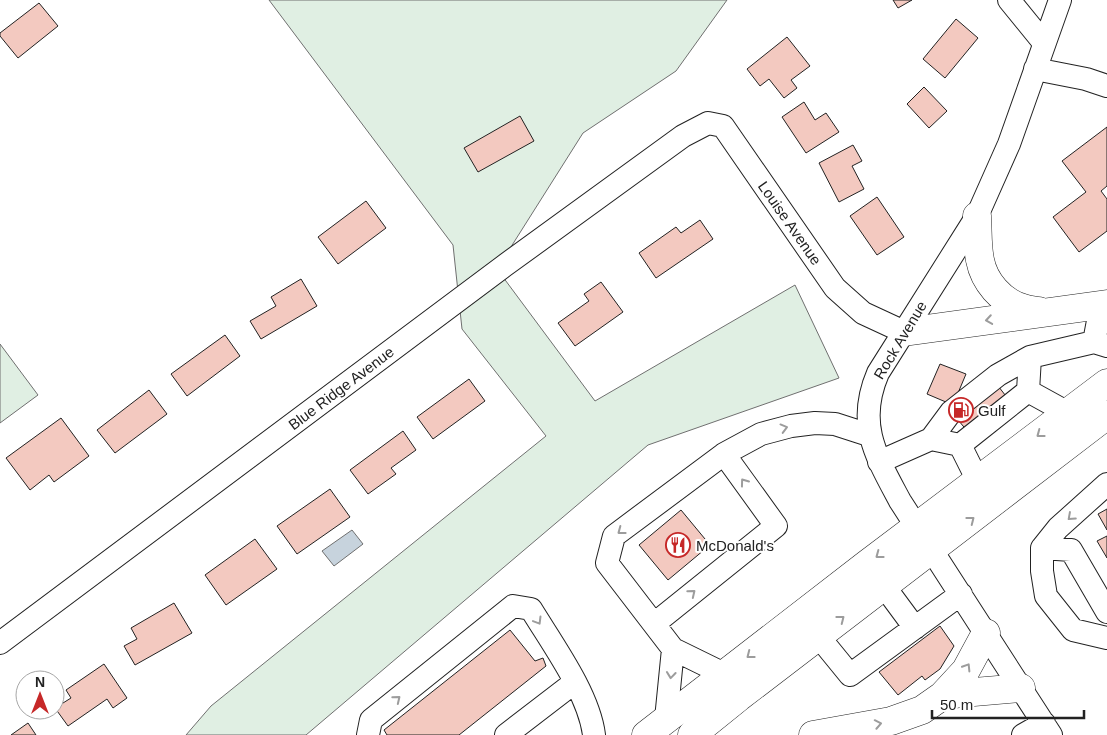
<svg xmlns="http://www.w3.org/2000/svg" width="1107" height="735" viewBox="0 0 1107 735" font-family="Helvetica,sans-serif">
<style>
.green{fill:#e0efe3;stroke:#6f6f6f}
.water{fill:#c7d3dd;stroke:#6f6f6f}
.building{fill:#f3c9c0;stroke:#222}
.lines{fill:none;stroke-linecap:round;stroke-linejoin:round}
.minor-casing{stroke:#222;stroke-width:24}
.highway-casing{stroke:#222;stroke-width:29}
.minor{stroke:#fff;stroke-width:22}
.highway{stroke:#fff;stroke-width:28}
.oneway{stroke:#9c9c9c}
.labels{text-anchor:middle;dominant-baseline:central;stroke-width:4;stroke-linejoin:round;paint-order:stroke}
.street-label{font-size:15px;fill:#222;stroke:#fff}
.poi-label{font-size:15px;fill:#222;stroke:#fff;text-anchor:start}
</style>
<rect width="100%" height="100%" fill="#fff"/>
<path class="green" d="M269 0H727L676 71 583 133 497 269 595 401 795 285 839 378 648 445 306 735H186L211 706 546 436 462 329 453 245Z
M0 344 38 395 0 423Z"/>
<path class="water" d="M352 530 363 544 334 566 322 551Z"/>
<path class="building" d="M893 0H912L898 8Z
M39 3 58 26 18 58 0 36V33Z
M956 19 978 38 945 78 923 59Z
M787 37 810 66 791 80 797 88 784 98 769 79 760 86 747 69Z
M924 87 947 111 929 128 907 104Z
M804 102 815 120 826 113 839 132 806 153 782 117Z
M520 116 534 141 478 172 464 148Z
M1107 127V186L1101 191 1107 199V231L1079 252 1053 217 1086 192 1062 161Z
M853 145 862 161 852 166 864 189 839 202 819 163Z
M877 197 904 237 877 255 850 216Z
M366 201 386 228 338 264 318 237Z
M700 220 713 239 656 278 639 253 676 227 681 233Z
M301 279 317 306 261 339 250 321 276 306 271 297Z
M601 282 623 312 575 346 558 323 589 301 584 294Z
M225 335 240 356 187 396 171 374Z
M940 364 966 374 953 405 927 394Z
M469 379 485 401 433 439 417 417Z
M995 382 1009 400 968 432 954 415Z
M149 390 167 414 115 453 97 430Z
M61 418 89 456 54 482 49 475 30 490 6 458Z
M403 431 416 450 391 468 396 474 368 494 350 470Z
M330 489 350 517 297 554 277 526Z
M1107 509V530L1098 514Z
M681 510 710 545 668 580 639 545Z
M1107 536V558L1097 541Z
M255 539 277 569 226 605 205 575Z
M174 603 192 633 135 665 124 646 137 639 131 628Z
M940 626 954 646 940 669 925 680 922 676 898 695 879 672Z
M510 630 535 661 543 658 546 666 459 735H387L384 730Z
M104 664 127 698 113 708 107 699 68 726 55 708 71 698 66 690Z
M28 723 36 735H11Z"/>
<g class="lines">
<defs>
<path id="minor" d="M1009 0 1044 43
M1035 69 1086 79 1107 86
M1094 342 1101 305
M1028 391 1068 413
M931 439 960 445 1028 391 1030 357
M960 445 978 481
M724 454 761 434 791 426 815 423 835 424 869 435
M879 462 931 439 951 412 998 375 1030 357 1094 342 1107 346
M1107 484 1058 528 1042 548V571L1046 596 1073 630 1107 638
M1042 548 1071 550 1107 612
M884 586 915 628
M654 624 776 526 724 454 614 536 607 563 673 649
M819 637 850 675 961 594
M0 643 504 266 683 136 708 123 723 126 835 288 863 313 904 332
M666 719 673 649 724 674
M368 735 371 720 513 606 531 609C553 645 589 694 594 735
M506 735 575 682
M1023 735 1044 723
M1051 735 900 501C876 456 856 424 878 373L977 216 1009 144 1060 0"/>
<path id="highway" d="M977 216C978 231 977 246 980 260 984 281 1001 302 1023 308 1028 310 1033 310 1039 311
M904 332 1107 304
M942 696 966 670 986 633
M646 735 867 564 1107 383
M692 735 739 697 1107 415
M813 735 891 721 922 710 942 696 962 693 1021 688"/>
</defs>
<use href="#minor" class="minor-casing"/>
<use href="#highway" class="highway-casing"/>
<use href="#minor" class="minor"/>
<use href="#highway" class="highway"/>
</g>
<defs><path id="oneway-chevron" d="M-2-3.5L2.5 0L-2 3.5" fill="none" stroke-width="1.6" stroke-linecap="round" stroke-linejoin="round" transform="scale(1.25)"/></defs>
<g class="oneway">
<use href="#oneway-chevron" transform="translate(989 320) rotate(171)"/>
<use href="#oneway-chevron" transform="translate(784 428) rotate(-15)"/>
<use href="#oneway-chevron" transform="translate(1040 434) rotate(143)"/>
<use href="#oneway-chevron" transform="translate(744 482) rotate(-126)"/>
<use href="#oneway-chevron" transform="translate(1071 517) rotate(138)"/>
<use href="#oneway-chevron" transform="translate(971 520) rotate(-38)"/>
<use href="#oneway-chevron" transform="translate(621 531) rotate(143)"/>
<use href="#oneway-chevron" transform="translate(879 555) rotate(143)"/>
<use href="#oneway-chevron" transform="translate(692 593) rotate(-39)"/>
<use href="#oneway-chevron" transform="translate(841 619) rotate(-38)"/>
<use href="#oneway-chevron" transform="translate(538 621) rotate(59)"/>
<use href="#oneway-chevron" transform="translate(750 655) rotate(142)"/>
<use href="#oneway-chevron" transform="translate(967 667) rotate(-58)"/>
<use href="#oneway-chevron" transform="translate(671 675) rotate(96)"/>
<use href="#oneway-chevron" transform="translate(397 699) rotate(-39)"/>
<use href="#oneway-chevron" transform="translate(878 724) rotate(-11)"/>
</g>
<defs>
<symbol id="fuel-ring" viewBox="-11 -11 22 22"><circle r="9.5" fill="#fff" stroke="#c62828" stroke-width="1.5"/><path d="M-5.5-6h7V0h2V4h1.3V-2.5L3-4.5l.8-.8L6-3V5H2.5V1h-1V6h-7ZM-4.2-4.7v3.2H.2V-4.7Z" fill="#c62828"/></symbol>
<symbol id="restaurant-ring" viewBox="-11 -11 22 22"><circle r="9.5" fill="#fff" stroke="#c62828" stroke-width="1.5"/><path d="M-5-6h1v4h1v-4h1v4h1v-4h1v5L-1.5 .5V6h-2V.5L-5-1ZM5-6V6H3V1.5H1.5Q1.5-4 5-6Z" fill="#c62828"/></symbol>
</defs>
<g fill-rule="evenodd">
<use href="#fuel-ring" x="947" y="396" width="28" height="28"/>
<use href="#restaurant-ring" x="664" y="531" width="28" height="28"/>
</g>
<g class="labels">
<g class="street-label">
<text transform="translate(790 223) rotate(55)">Louise Avenue</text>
<text transform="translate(900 340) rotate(-59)">Rock Avenue</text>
<text transform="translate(341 388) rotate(-37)">Blue Ridge Avenue</text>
</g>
<g class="poi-label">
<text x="978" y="410">Gulf</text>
<text x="696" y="545">McDonald's</text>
</g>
</g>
<g transform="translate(40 695)"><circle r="24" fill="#ffffff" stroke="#a7a7a7"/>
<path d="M0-4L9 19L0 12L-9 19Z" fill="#c62828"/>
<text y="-8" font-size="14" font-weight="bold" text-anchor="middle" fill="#222222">N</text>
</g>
<path d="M932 710v8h152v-8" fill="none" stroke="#222222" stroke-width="2.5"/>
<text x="940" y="710" font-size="15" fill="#222222" stroke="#ffffff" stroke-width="4" paint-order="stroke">50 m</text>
</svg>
